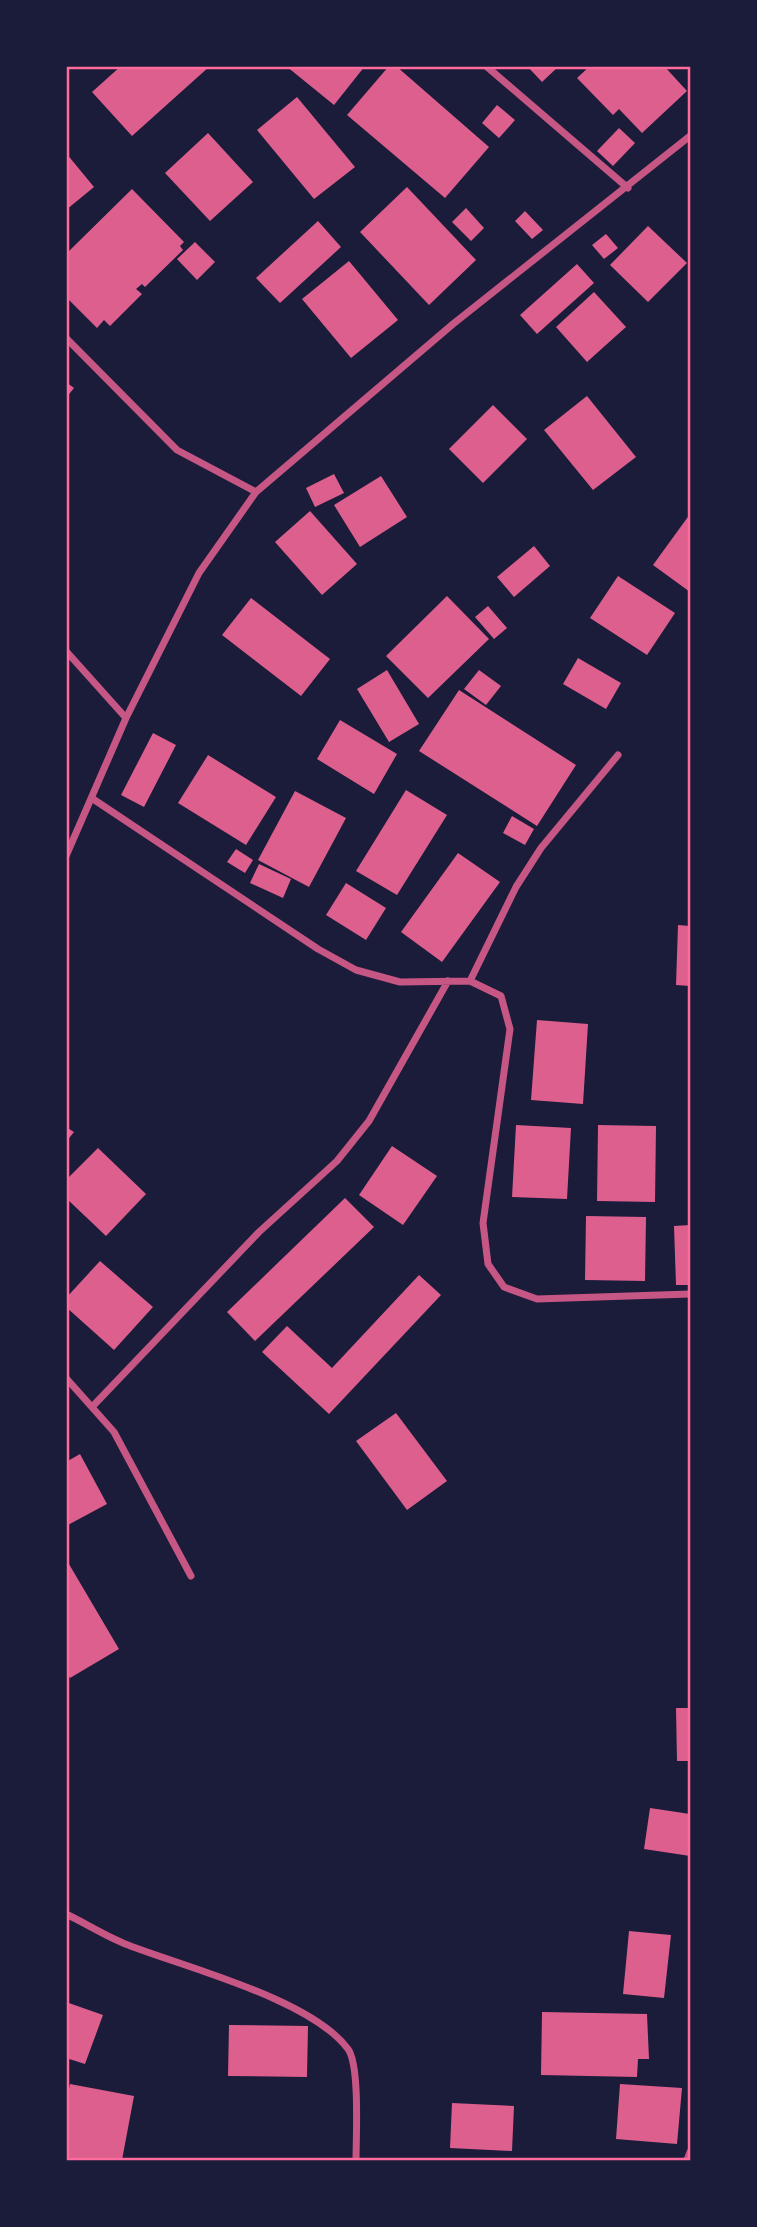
<svg xmlns="http://www.w3.org/2000/svg" width="757" height="2227" viewBox="0 0 757 2227" font-family="'Fira Sans',sans-serif">
<style>
.building{fill:#dd5f8e}
.lines{fill:none;stroke-linecap:round;stroke-linejoin:round}
.minor{stroke:#c65784;stroke-width:7}
.neatline{fill:none;stroke:#ff6b9d;stroke-width:2.5}
</style>
<rect width="100%" height="100%" fill="#1b1b3a"/>
<path class="building" d="M121 66H210L132 136 92 92Z
M286 66H365L334 105Z
M389 66H396L489 147 445 198 347 115Z
M527 66H559L542 82Z
M590 66H664L687 91 642 133 619 109 613 115 577 78Z
M297 97 355 167 314 199 257 130Z
M497 105 515 120 499 138 482 123Z
M619 128 635 143 613 166 597 151Z
M208 133 253 182 210 221 165 173Z
M66 153 94 187 66 210Z
M407 187 476 260 429 305 360 232Z
M132 189 184 242 180 246 183 250 145 287 142 284 136 289 142 294 110 326 104 320 97 328 66 297V254Z
M466 208 484 228 471 241 452 222Z
M525 211 543 230 532 239 515 221Z
M318 221 341 247 280 303 256 278Z
M648 226 687 263 648 302 610 265Z
M606 234 618 248 604 259 592 245Z
M195 242 215 262 197 280 177 259Z
M349 261 398 320 351 358 302 299Z
M577 264 594 283 537 334 520 315Z
M594 292 626 327 587 362 556 327Z
M66 382 74 388 66 398Z
M587 396 636 457 593 490 544 430Z
M493 405 527 439 483 483 449 449Z
M334 474 344 493 315 507 306 488Z
M381 476 407 517 360 547 334 505Z
M310 511 357 564 322 595 275 542Z
M690 514V592L653 565Z
M534 546 550 566 514 597 497 577Z
M618 576 675 613 647 655 590 618Z
M447 596 489 639 428 698 386 656Z
M251 598 330 659 301 696 222 635Z
M488 606 507 628 494 639 475 617Z
M578 658 621 683 606 709 563 684Z
M387 670 419 724 389 742 357 689Z
M479 670 501 686 486 705 464 689Z
M459 690 576 765 537 826 419 751Z
M340 720 397 754 374 794 317 759Z
M153 733 176 745 144 807 121 795Z
M208 755 276 797 246 845 178 803Z
M406 790 447 815 397 895 356 871Z
M295 791 346 818 309 887 258 860Z
M512 816 534 829 525 845 503 833Z
M236 849 253 860 245 873 227 862Z
M458 853 500 882 442 962 401 932Z
M259 864 291 879 283 898 250 883Z
M346 883 386 908 366 940 326 915Z
M678 925 690 926V986L676 985Z
M537 1020 588 1024 583 1104 531 1100Z
M516 1125 571 1128 567 1199 512 1197Z
M598 1125 656 1126 655 1202 597 1201Z
M66 1127 74 1132 66 1142Z
M392 1146 437 1176 403 1225 359 1195Z
M98 1148 146 1194 106 1236 66 1198V1180Z
M345 1198 374 1227 255 1341 227 1312Z
M586 1216 646 1217 645 1281 585 1280Z
M690 1225V1285H676L674 1226Z
M100 1261 153 1307 114 1350 66 1307V1298Z
M419 1275 441 1295 329 1414 262 1352 287 1326 332 1368Z
M396 1413 447 1481 407 1510 356 1441Z
M80 1454 107 1504 66 1526V1462Z
M66 1559 119 1649 70 1678 66 1672Z
M676 1708H690V1761H677Z
M650 1808 690 1814V1856L644 1849Z
M629 1931 671 1935 664 1998 623 1994Z
M66 2002 103 2015 85 2064 66 2058Z
M542 2012 647 2014 649 2059H638L637 2077 541 2075Z
M229 2025 308 2026 307 2077 228 2076Z
M70 2084 134 2096 122 2160H66V2105Z
M620 2084 682 2088 677 2144 616 2139Z
M452 2103 514 2106 512 2151 450 2148Z"/>
<g class="lines">
<path class="minor" d="M486 66 628 188
M66 338 177 450 256 492
M66 651 126 718
M93 799 318 949 356 970 400 982 470 981 501 996 510 1029 483 1223 488 1264 504 1287 537 1299 690 1294
M66 856 126 718 199 573 256 492 453 324 690 136
M470 981 516 887 541 848 618 755
M66 1378 114 1432 191 1576
M92 1407 259 1232 337 1161 369 1121 448 981
M66 1914C87 1924 107 1937 128 1945 187 1968 311 1999 348 2049 360 2065 356 2139 356 2160
M687 2160 690 2152"/>
</g>
<rect width="757" height="2227" fill="none" stroke="#1b1b3a" stroke-width="136"/>
<rect x="68" y="68" width="621" height="2091" class="neatline"/>
</svg>
